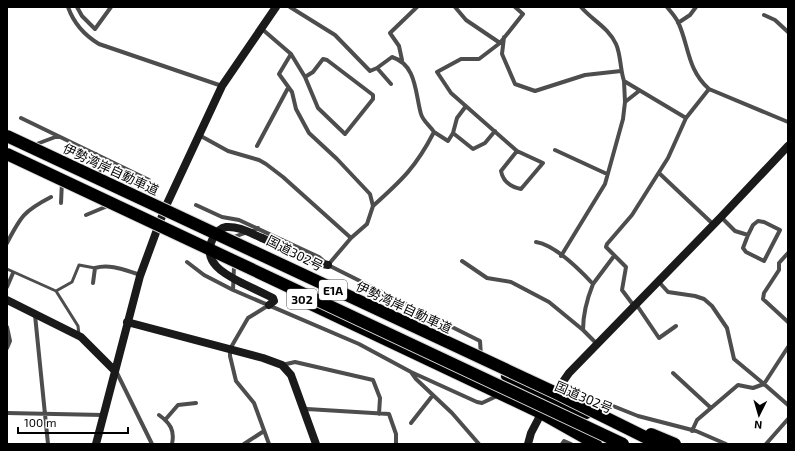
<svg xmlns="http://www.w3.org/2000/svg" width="795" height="451" viewBox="0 0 795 451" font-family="'Exo 2','Noto Sans JP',sans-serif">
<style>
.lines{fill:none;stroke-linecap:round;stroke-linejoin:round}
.highway-casing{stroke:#dbdbdb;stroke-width:14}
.lane{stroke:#4d4d4d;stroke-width:3}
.street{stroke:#4d4d4d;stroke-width:4}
.secondary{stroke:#1a1a1a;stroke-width:8}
.highway{stroke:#000;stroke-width:12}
.highway-bridge-casing{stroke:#dbdbdb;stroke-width:14;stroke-linecap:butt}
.secondary-bridge{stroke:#1a1a1a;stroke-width:8}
.highway-bridge{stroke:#000;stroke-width:12}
.labels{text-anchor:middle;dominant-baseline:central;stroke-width:3.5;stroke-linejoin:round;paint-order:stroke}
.shield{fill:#fff;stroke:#4c4c4c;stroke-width:1}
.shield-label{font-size:12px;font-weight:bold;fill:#000}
.street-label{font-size:13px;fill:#000;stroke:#fff}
</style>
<rect width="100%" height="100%" fill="#fff"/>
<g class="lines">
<defs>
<path id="highway" d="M296 297 541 413 596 444
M507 376 551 399 586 413"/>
</defs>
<use href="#highway" class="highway-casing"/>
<path class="lane" d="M7 269 56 291 78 326 79 335
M56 291 72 282 79 265 95 268"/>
<path class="street" d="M68 7C74 24 84 35 99 44L222 86
M77 7 82 16 95 29 111 7
M290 7 335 35 370 71 377 68 391 84
M455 7 466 20 500 43 523 14 515 7
M581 7C592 20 609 28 616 44 621 55 620 69 624 81L686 118
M667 7C671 12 675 16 678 22 689 45 687 70 709 89L788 122
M764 15 775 20 788 32
M678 23 690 15 696 7
M262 29 291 54 305 77 318 108 345 134 373 99V95L327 60 323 59 313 72 305 77
M504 37 502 54 515 84 535 91 585 75 621 71
M500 43 479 59H461L437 72 451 93 517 151 543 163 521 189C511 187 503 182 501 171L517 151
M291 54 279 74 292 92 296 109 309 133 337 159 370 194 373 206 367 224 351 238 328 265
M402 60 399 46 390 33 417 7
M377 68 392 57C417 65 415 93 421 114 423 121 430 126 434 132
M624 81 625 102
M21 118 149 180
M453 133 457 118 466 106
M199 135 228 151 259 160 266 164 283 177 351 238
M34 145 58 136
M257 146 288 88
M555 150 607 174
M96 154 101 177
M659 173 714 225
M61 203 62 181
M196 205 222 217 239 220 319 257 328 265 480 341 481 356
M373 206C402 180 416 167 434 132L448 141 453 133 473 149 485 143 495 131
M86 215 110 205
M721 217 735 231 748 235 753 225 758 221 764 222 780 230 764 261 746 252 743 248 748 235
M234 237 258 228
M536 242C555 245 580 270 593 284L614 256
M7 243C21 216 24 211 51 197
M788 253 779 263V270L764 293 763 299 788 322
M561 256 605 184 623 119 625 102 639 91
M462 261 487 278 511 282 549 302 583 330
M187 262 204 275 233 290 359 344 411 372 477 402 482 403 497 396
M659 282 668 292 695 296 704 299 712 306 727 328 734 359 764 384 788 347
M93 283 95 268C110 263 127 271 141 275
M593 284C587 299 583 313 583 330L597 344
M7 287 13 273
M233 290 234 267
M636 304 659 338 676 326
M269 305 248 318 230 349V356L236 381 254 403 269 444
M634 306 622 290 626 267 606 247 607 244 632 215 668 158 686 118 709 89
M35 315 48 444
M7 327 10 341 7 348
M282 365 295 362 373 380 380 398 379 414
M116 371 152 444
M411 372 416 379 452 413 479 444
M673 373 711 408
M304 410 307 409 389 414 396 434V444
M597 410 608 404 638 416 696 431 726 444
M7 413 103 415
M159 415C170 423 175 430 172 444
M165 420 178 405 196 403
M411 423 433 395
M692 431 697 420 738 385 753 388 764 384 788 405
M244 444 264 431
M562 444 564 441 571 444
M766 444 788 419"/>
<path class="secondary" d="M262 238 318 263 328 265
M242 283 273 298 274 301 269 305
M7 300 81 337 115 371
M127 322 263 358 282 365 291 375 316 444
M553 396 569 373 721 217 788 146
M96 444 140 276 165 208 222 86 276 7
M528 444 531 433 543 410"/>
<use href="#highway" class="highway"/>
<defs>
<path id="highway-bridge" d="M7 136 556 393 659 444
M7 154 623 444
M651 434 675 444"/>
</defs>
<use href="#highway-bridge" class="highway-bridge-casing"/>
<path class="secondary-bridge" d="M242 283C224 274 201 262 213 238 216 233 220 228 226 227 239 226 250 233 262 238"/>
<use href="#highway-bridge" class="highway-bridge"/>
</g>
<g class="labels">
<g class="shield">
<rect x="319" y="280" width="28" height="20" rx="3"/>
<rect x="287" y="289" width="30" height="20" rx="3"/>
</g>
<g class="shield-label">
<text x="333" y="290">E1A</text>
<text x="302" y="299">302</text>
</g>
<g class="street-label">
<text transform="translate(111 169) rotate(25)">伊勢湾岸自動車道</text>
<text transform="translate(295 253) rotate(27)">国道302号</text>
<text transform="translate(404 307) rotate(25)">伊勢湾岸自動車道</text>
<text transform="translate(584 397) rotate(23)">国道302号</text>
</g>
</g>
<rect width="795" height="451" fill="none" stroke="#000000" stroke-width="16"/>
<g transform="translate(759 415) rotate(185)" stroke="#ffffff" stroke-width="3" paint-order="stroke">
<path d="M0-3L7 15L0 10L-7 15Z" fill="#000000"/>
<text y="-6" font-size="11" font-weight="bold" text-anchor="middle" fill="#000000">N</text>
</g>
<path d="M18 427v6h110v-6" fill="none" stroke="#000000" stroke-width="2"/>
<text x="24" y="427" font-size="12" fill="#000000" stroke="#ffffff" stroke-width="3" paint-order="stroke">100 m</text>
</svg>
